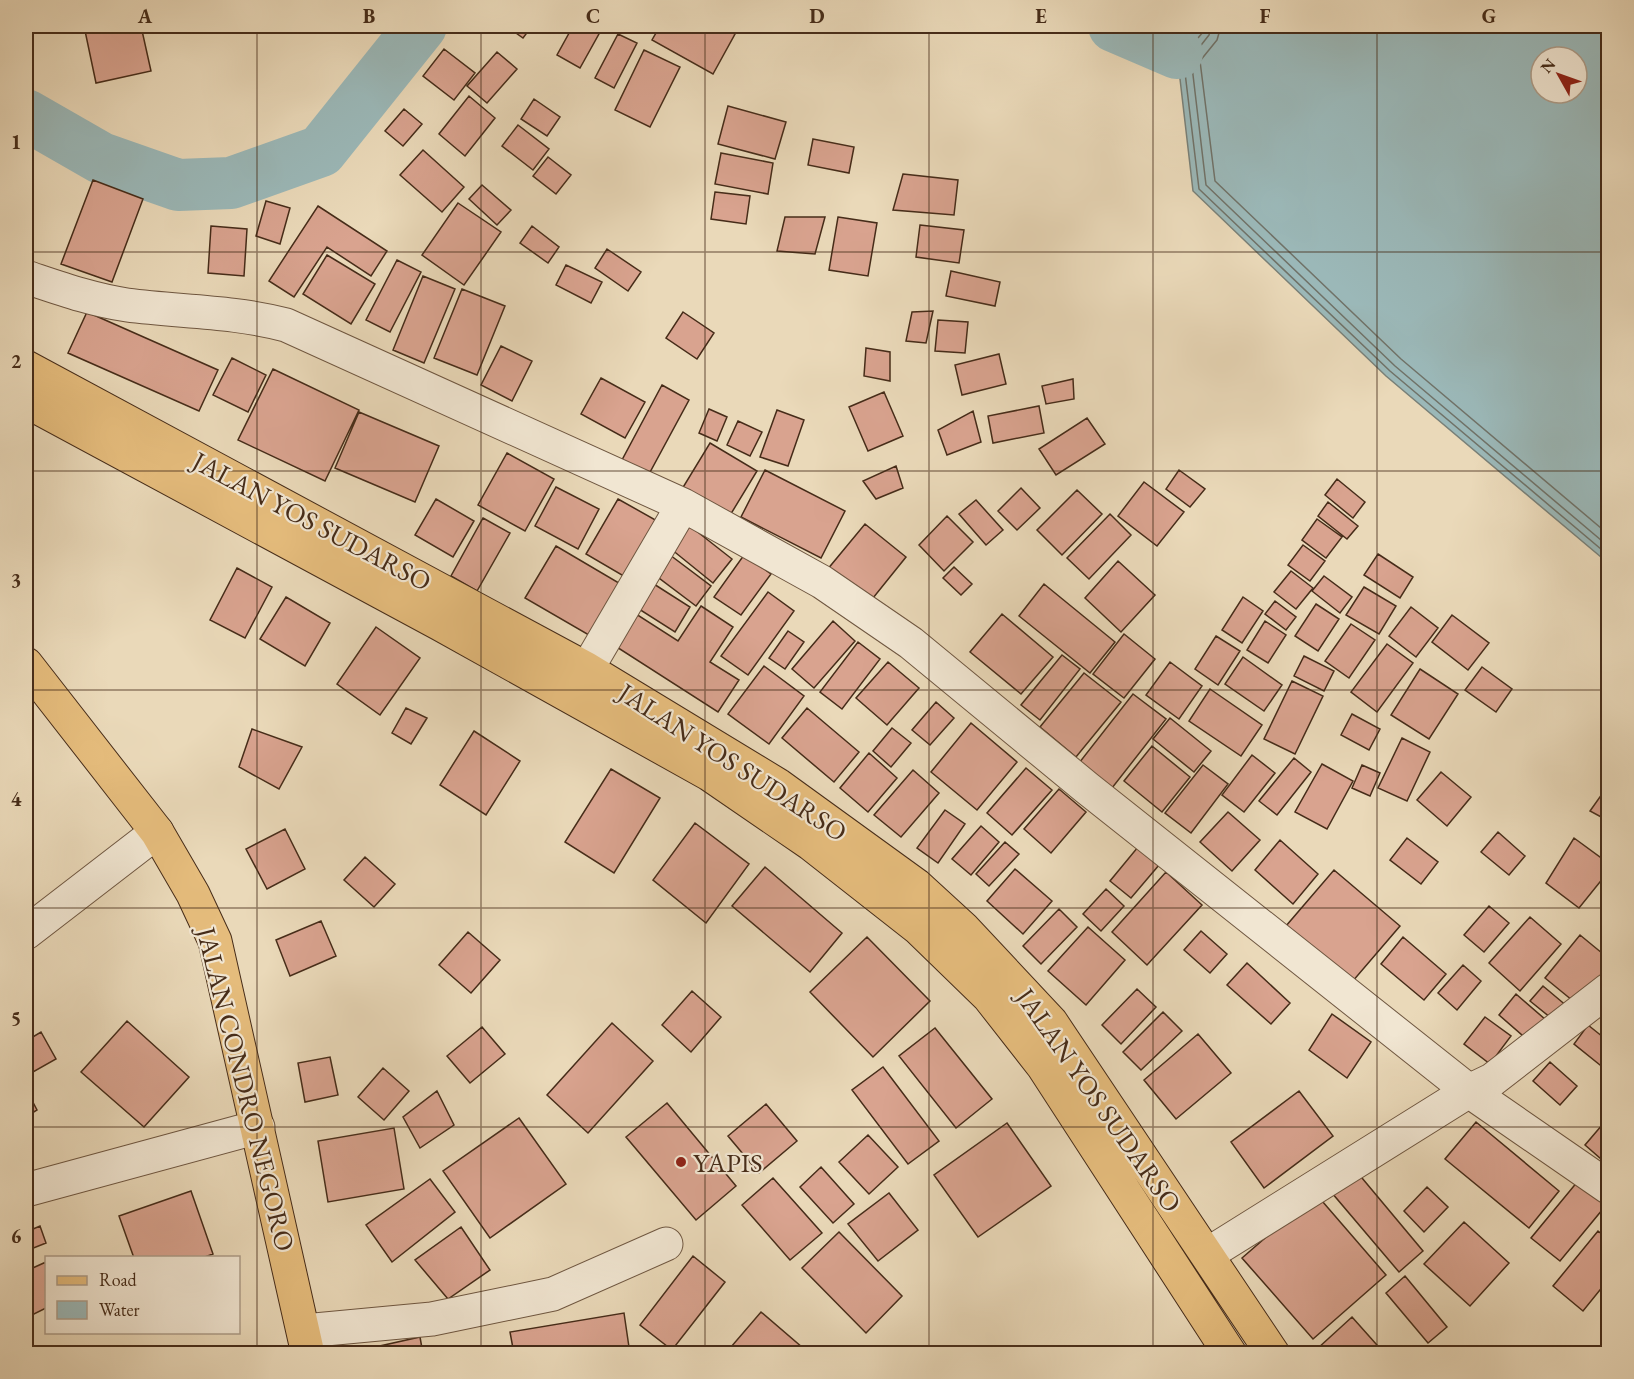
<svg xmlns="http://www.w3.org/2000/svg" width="1634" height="1379" viewBox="0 0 1634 1379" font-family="'EB Garamond',serif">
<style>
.water{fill:#9bb8b8;stroke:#798078;stroke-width:1.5;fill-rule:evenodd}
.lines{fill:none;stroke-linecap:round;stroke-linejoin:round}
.shore{stroke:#707268;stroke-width:1.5}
.river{stroke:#9bb8b8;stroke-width:52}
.building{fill:#d9a38f;stroke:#462c19;stroke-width:1.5}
.minor-casing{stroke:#6f5741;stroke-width:35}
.major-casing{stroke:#462c19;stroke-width:35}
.highway-casing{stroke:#462c19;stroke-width:35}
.minor{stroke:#f1e6d2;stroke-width:33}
.major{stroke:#e5bc7c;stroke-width:33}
.highway{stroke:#e5bc7c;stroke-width:33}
.grid{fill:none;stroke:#462c19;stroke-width:1.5;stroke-opacity:0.55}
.poi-dot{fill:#8f2418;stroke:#f1e6d2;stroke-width:2}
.labels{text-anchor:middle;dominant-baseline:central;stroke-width:4.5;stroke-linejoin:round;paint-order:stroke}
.street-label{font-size:27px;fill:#462c19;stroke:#f1e6d2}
.poi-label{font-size:27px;fill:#462c19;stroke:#f1e6d2;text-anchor:start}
.neatline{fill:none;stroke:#462c19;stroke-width:2}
.grid-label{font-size:20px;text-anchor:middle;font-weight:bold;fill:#462c19}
</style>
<rect width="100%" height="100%" fill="#ead9b9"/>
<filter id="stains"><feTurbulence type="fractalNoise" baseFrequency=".00333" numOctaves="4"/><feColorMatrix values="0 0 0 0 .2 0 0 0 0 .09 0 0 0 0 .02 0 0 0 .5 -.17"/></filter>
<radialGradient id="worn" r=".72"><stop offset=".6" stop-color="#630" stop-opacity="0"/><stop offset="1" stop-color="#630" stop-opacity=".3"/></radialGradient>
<path class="water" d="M1200 26H1608V563L1386 376 1193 191 1177 53ZM1541 57H1577V93H1541Z"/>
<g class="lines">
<path class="shore" d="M1204 26 1203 32 1183 56 1199 189 1390 371 1608 555
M1212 26 1209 35 1191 58 1206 185 1395 366 1608 546
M1221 26 1217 40 1200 61 1215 181 1401 359 1608 534"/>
<path class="river" d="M1114 26 1177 53
M26 115 101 158 178 185 231 183 321 151 421 26"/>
</g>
<path class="building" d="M84 26H141L151 71 96 83Z
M506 26H532L523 38Z
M573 26H588L600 32 580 68 557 55Z
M660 26H719L735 34 713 74 652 40Z
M618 34 637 43 614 88 595 78Z
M444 49 475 73 454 100 423 76Z
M644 50 680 67 650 127 615 110Z
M497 52 517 69 487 103 467 86Z
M469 96 495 118 465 156 439 134Z
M534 99 560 117 547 136 521 119Z
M728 106 786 122 775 159 718 144Z
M404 109 422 124 403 146 385 131Z
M518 125 549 149 533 170 502 146Z
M813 139 854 147 849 173 808 165Z
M423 150 464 187 442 212 400 175Z
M721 153 773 163 768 194 715 184Z
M548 157 571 175 556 194 533 176Z
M903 174 958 180 954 215 893 210Z
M93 180 143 199 112 282 61 264Z
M482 185 511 210 497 225 469 199Z
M715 192 750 196 746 224 711 219Z
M266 201 290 208 280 244 256 236Z
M458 203 501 232 464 285 422 255Z
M318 206 387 251 371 276 327 247 294 297 269 281Z
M785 217H825L815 254 777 251Z
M838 217 877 223 868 276 829 270Z
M920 225 964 230 959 263 916 257Z
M211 226 247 229 244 276 208 273Z
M532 226 559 247 548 263 520 243Z
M607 249 641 272 628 291 595 268Z
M327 255 375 284 351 324 303 294Z
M397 260 421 272 390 332 366 320Z
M566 265 602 282 591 303 556 285Z
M951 271 1000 282 995 306 946 296Z
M423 276 455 289 424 363 393 350Z
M462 289 505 306 477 375 434 358Z
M933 311 926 343 906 341 912 312Z
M87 312 218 370 199 411 68 353Z
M683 312 714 333 697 359 666 338Z
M938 320 968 322 965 353 935 351Z
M501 346 532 361 512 401 481 385Z
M866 348 890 352V381L864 376Z
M999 354 1006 384 962 395 955 365Z
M232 358 266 375 248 412 213 395Z
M273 369 359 410 325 481 238 440Z
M601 378 645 402 625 438 581 414Z
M1073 379 1074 399 1046 404 1042 386Z
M662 385 689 400 649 474 622 460Z
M884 392 903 436 868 451 849 407Z
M1039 406 1044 433 993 443 988 416Z
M709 409 727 417 717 441 699 433Z
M777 410 804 420 788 466 760 457Z
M973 411 981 442 947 455 938 430Z
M359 412 439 446 415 502 335 468Z
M1087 418 1105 444 1056 475 1039 449Z
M738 421 762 432 750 456 727 445Z
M710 443 757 471 729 517 682 489Z
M507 453 554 479 525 531 478 505Z
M896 466 903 488 876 499 863 481Z
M765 470 845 511 821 558 741 517Z
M1179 470 1205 489 1190 507 1166 489Z
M1337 479 1365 502 1353 518 1325 495Z
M1144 482 1184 512 1157 546 1118 516Z
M556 487 599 509 578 549 535 526Z
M1021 488 1040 508 1017 530 998 511Z
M1077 490 1102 514 1062 555 1037 530Z
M436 499 474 521 453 557 415 535Z
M618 499 659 522 627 578 586 554Z
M976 500 1003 530 986 545 959 514Z
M1328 502 1358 526 1347 539 1318 516Z
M1110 514 1131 535 1089 579 1067 558Z
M947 516 973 542 944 571 919 545Z
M483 518 510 533 477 591 451 576Z
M1317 519 1342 537 1326 558 1302 540Z
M865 524 906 557 869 603 827 570Z
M690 526 732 559 713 583 671 549Z
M1303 545 1325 561 1310 581 1288 565Z
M556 546 624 586 594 638 525 598Z
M1378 554 1413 577 1400 598 1364 575Z
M670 555 711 586 696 606 655 575Z
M744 555 771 574 741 615 714 597Z
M1118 561 1155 595 1121 632 1085 598Z
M954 567 972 584 961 595 943 578Z
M237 568 272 587 245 638 210 620Z
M1291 571 1313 588 1296 609 1274 592Z
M1324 576 1352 597 1340 613 1312 591Z
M646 579 690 607 675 632 631 604Z
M1044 584 1115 642 1090 673 1019 616Z
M1364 587 1396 606 1379 634 1346 615Z
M768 592 794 611 748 675 721 656Z
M286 597 330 623 305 666 260 639Z
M1243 597 1263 611 1242 643 1222 630Z
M1275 601 1296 617 1286 630 1265 614Z
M1316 604 1339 619 1318 651 1295 636Z
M701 606 733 627 710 662 739 680 718 712 612 644 633 612 678 641Z
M1411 607 1438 628 1416 657 1389 636Z
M1002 614 1053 657 1021 694 970 652Z
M1452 615 1489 643 1468 670 1432 642Z
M833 621 855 641 814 688 792 669Z
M1265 621 1286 635 1268 663 1247 650Z
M1351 624 1375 640 1349 678 1325 661Z
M376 627 420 658 380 715 337 684Z
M788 631 804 642 785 669 769 658Z
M1124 634 1155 659 1124 698 1093 674Z
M1216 636 1240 651 1218 685 1195 669Z
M858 642 880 659 842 709 820 692Z
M1387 644 1413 663 1377 712 1351 692Z
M1062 655 1080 669 1040 720 1021 705Z
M1304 656 1334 671 1324 691 1294 676Z
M1243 657 1282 685 1264 711 1225 684Z
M888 662 919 688 887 725 856 698Z
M1170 662 1202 686 1179 719 1146 695Z
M764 666 804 696 769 744 728 714Z
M1482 667 1512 689 1496 712 1465 690Z
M1420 669 1458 694 1429 739 1391 715Z
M1084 673 1121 702 1076 757 1040 727Z
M1292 681 1323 696 1295 754 1264 739Z
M1210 689 1262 725 1241 756 1189 721Z
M1133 694 1166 719 1112 788 1079 763Z
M936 702 954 718 930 745 912 730Z
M406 708 427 718 411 744 392 733Z
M807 708 859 752 834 782 782 738Z
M1352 714 1380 729 1369 750 1341 735Z
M1170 718 1211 751 1194 772 1153 739Z
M971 723 1017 762 977 810 931 772Z
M892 728 911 743 891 767 873 751Z
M252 729 302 747 279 789 239 767Z
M474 731 520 761 486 815 440 785Z
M1402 738 1430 752 1407 801 1378 788Z
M1152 746 1190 777 1162 812 1124 781Z
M869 753 897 778 868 812 840 788Z
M1252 755 1275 773 1244 812 1222 795Z
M1294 758 1311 772 1277 815 1259 801Z
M1322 764 1353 781 1327 829 1295 812Z
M1203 765 1228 784 1191 833 1165 813Z
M1362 765 1380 773 1370 796 1352 788Z
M1026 768 1052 790 1012 835 987 813Z
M611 769 660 798 614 873 565 842Z
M913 770 939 793 901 837 874 815Z
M1441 772 1471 797 1447 826 1417 800Z
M1607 787 1608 811 1603 818 1590 811Z
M1059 789 1086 812 1051 853 1024 829Z
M945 810 965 824 938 863 917 848Z
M1228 812 1260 840 1232 871 1200 842Z
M695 823 749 864 706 923 653 880Z
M981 826 999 842 971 875 952 859Z
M285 829 305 869 267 889 246 849Z
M1498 832 1525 856 1509 875 1481 852Z
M1407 838 1438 862 1421 884 1390 860Z
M1574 838 1608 863V872L1579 908 1546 883Z
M1280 840 1318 874 1293 904 1255 870Z
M1005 842 1019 854 989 886 976 874Z
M1138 847 1159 865 1131 898 1110 881Z
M365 857 395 884 374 907 344 880Z
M765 867 842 933 810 972 732 906Z
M1015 869 1052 901 1023 934 987 901Z
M1334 870 1400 926 1352 982 1286 926Z
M1166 872 1202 905 1147 965 1112 932Z
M1106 889 1124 906 1101 931 1083 914Z
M1489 906 1509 923 1484 952 1464 935Z
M1059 909 1077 927 1041 964 1023 946Z
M1530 917 1561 944 1520 991 1489 963Z
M321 921 336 956 290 976 276 940Z
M1088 927 1125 960 1086 1005 1048 971Z
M1201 931 1227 954 1210 973 1184 950Z
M468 932 500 960 471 993 439 965Z
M1580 935 1608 958V967L1578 1005 1545 978Z
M867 937 930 1001 873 1057 810 992Z
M1403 937 1446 974 1424 1000 1381 964Z
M1247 963 1290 1003 1271 1024 1227 985Z
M1463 965 1481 981 1457 1010 1438 993Z
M1543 986 1568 1007 1556 1022 1530 1001Z
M1137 989 1156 1007 1121 1044 1102 1025Z
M692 991 721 1017 691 1052 662 1025Z
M1516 994 1546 1020 1529 1041 1499 1015Z
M1163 1012 1182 1031 1141 1070 1123 1052Z
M1332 1014 1371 1042 1347 1078 1309 1050Z
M1485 1017 1511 1036 1490 1064 1464 1044Z
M127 1021 189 1077 144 1127 81 1072Z
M612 1023 653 1061 588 1133 547 1095Z
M1588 1025 1608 1041V1065L1605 1069 1574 1044Z
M482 1027 505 1054 470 1083 447 1056Z
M935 1028 992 1099 956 1128 899 1056Z
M41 1032 56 1059 33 1072 26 1059V1041Z
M1198 1034 1231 1073 1176 1119 1144 1080Z
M330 1057 338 1095 305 1102 298 1063Z
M1550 1062 1577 1086 1560 1105 1533 1081Z
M883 1067 939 1141 908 1164 852 1090Z
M383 1068 409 1091 384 1120 358 1097Z
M26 1089 37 1110 26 1117Z
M437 1091 454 1125 420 1148 403 1117Z
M1299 1091 1333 1136 1264 1188 1231 1142Z
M667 1103 736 1186 696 1220 626 1137Z
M766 1104 797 1141 759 1173 728 1136Z
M519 1118 566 1184 490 1238 443 1171Z
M1608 1118V1165L1585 1145Z
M1476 1122 1559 1191 1529 1228 1445 1159Z
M1007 1123 1051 1186 978 1237 934 1175Z
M394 1128 404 1189 328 1202 318 1141Z
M868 1135 898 1167 869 1194 839 1162Z
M821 1167 854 1204 833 1223 800 1187Z
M1357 1172 1423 1251 1399 1272 1332 1193Z
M773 1178 822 1233 790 1260 742 1205Z
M430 1179 455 1212 392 1262 366 1225Z
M1578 1181 1607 1204 1560 1261 1531 1238Z
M1427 1187 1448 1207 1424 1232 1404 1211Z
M191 1191 213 1254 202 1258H134L119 1216Z
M889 1193 918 1230 878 1261 848 1224Z
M1316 1194 1386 1275 1313 1339 1242 1258Z
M1464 1222 1509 1263 1470 1306 1424 1264Z
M40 1226 46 1243 26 1251V1232Z
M461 1227 490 1270 448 1299 415 1260Z
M1598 1231 1608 1239V1280L1583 1311 1553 1286Z
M839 1232 902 1296 866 1333 802 1268Z
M693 1256 725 1282 672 1350 640 1325Z
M46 1262V1308L32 1315 26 1299V1271Z
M1405 1276 1447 1327 1428 1343 1386 1293Z
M761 1312 810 1354H725Z
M624 1313 630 1354H514L510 1332Z
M1352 1317 1385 1354H1322L1317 1349Z
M420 1337 423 1354H344Z
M905 1346 916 1354H900Z"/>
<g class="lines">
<defs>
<path id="minor" d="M26 277C59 288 92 300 127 305 181 312 233 311 286 325L683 505 822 582 911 643 1087 788 1469 1091 1608 1187
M587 669 683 505
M26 933 157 832
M26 1190 258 1127
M1208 1254 1469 1091 1492 1080 1608 990
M304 1331 432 1319 553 1294 666 1244"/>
<path id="major" d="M26 664 157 832 193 894 215 941 308 1354"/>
<path id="highway" d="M26 367 587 669 778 785 916 885 964 929 1051 1022 1273 1354
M26 401 440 624 709 774 811 844 918 928 989 997 1043 1066 1230 1354"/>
</defs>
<use href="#minor" class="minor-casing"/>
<use href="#major" class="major-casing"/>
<use href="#highway" class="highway-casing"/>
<use href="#minor" class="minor"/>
<use href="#major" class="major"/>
<use href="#highway" class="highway"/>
</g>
<path class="grid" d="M257 26V1354M481 26V1354M705 26V1354M929 26V1354M1153 26V1354M1377 26V1354M26 252H1608M26 471H1608M26 690H1608M26 908H1608M26 1127H1608"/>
<circle class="poi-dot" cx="681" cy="1162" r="6"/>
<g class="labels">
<g class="street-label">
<text transform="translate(312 521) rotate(28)">JALAN YOS SUDARSO</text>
<text transform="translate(733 762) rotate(33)">JALAN YOS SUDARSO</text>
<text transform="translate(246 1089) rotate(76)">JALAN CONDRO NEGORO</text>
<text transform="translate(1099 1100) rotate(55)">JALAN YOS SUDARSO</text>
</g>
<g class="poi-label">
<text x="693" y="1162">YAPIS</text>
</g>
</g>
<rect width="1634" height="1379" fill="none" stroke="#ead9b9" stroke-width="66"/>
<rect x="45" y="1256" width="195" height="78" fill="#f1e6d2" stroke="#ad9c88" stroke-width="1.5"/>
<rect x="57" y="1276" width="30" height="9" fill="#e5bc7c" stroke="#ad9c88" stroke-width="1.5"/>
<text x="99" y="1286" font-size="18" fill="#462c19">Road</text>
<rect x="57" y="1301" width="30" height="18" fill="#9bb8b8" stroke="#ad9c88" stroke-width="1.5"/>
<text x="99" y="1316" font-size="18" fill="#462c19">Water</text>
<g transform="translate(1559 75) rotate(310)"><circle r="28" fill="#f1e6d2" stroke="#ad9c88" stroke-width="1.5"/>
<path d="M0-4.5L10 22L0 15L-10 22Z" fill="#8f2418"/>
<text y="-9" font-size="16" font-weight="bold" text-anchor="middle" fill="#462c19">N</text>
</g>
<rect x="33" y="33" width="1568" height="1313" class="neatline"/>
<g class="grid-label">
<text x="145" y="23">A</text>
<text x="369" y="23">B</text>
<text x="593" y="23">C</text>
<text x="817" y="23">D</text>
<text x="1041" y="23">E</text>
<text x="1265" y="23">F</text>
<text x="1489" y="23">G</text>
<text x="16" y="149">1</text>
<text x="16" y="368">2</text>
<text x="16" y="587">3</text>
<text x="16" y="806">4</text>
<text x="16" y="1025">5</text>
<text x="16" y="1243">6</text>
</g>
<rect width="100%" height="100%" filter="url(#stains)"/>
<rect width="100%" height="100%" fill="url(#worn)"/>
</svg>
